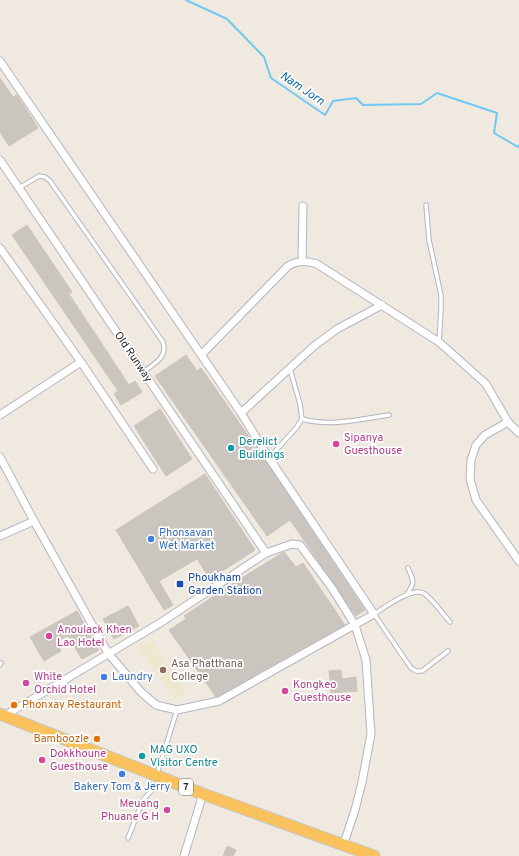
<svg xmlns="http://www.w3.org/2000/svg" width="519" height="856" viewBox="0 0 519 856" font-family="Overpass,sans-serif">
<style>
.education{fill:#f0e7cf}
.lines{fill:none;stroke-linecap:round;stroke-linejoin:round}
.stream{stroke:#71c9f2;stroke-width:2}
.building{fill:#cac6bf;stroke:#cbc5b9}
.service-casing{stroke:#b3b5c1;stroke-width:5.5}
.minor-casing{stroke:#b3b5c1;stroke-width:9}
.trunk-casing{stroke:#c8c8c8;stroke-width:13}
.service{stroke:#fff;stroke-width:3.5}
.minor{stroke:#fff;stroke-width:7}
.trunk{stroke:#fac25c;stroke-width:11}
.hotel-dot{fill:#d1479c;stroke:#fff;stroke-width:1.5}
.culture-dot{fill:#0f9aa8;stroke:#fff;stroke-width:1.5}
.shop-dot{fill:#3f7fe0;stroke:#fff;stroke-width:1.5}
.transit-dot{fill:#1a4fb4;stroke:#fff;stroke-width:1.5}
.education-dot{fill:#8d6e63;stroke:#fff;stroke-width:1.5}
.food-dot{fill:#e8710a;stroke:#fff;stroke-width:1.5}
.labels{text-anchor:middle;dominant-baseline:central;stroke-width:3.5;stroke-linejoin:round;paint-order:stroke}
.shield{fill:#fff;stroke:#6c6c6c;stroke-width:1}
.shield-label{font-size:10px;font-weight:bold;fill:#2d2d2d}
.street-label{font-size:11px;fill:#2d2d2d;stroke:#fff}
.hotel-label{font-size:11px;fill:#b23c85;stroke:#fff;text-anchor:start}
.culture-label{font-size:11px;fill:#0d838f;stroke:#fff;text-anchor:start}
.shop-label{font-size:11px;fill:#366cbe;stroke:#fff;text-anchor:start}
.transit-label{font-size:11px;fill:#164399;stroke:#fff;text-anchor:start}
.education-label{font-size:11px;fill:#785e54;stroke:#fff;text-anchor:start}
.food-label{font-size:11px;fill:#c56008;stroke:#fff;text-anchor:start}
.water-label{font-size:12px;font-style:italic;fill:#0a67a4;stroke:#fff}
</style>
<rect width="100%" height="100%" fill="#efe9df"/>
<path class="education" d="M151 640 187 692 175 700 139 648Z"/>
<g class="lines">
<path class="stream" d="M186 0 227 19 264 57 271 78 325 115 333 101 356 98 363 105 421 104 437 93 497 113 494 133 518 147 519 145"/>
</g>
<path class="building" d="M0 78 13 97 17 95 38 128 9 146 0 132Z
M27 225 72 292 69 294 129 385 135 381 142 392 121 405 114 394 118 391 12 235Z
M186 355 197 371 201 368 259 451 365 610 356 616 290 520 267 536 155 376Z
M160 409 192 459 166 476 134 426Z
M205 474 255 550 210 579 197 559 159 581 173 605 164 610 116 530Z
M284 552 296 567 303 563 345 625 216 697 169 630 186 619 184 616 235 582Z
M128 606 139 626 114 639 103 619Z
M77 611 99 650 82 659 68 636 56 642 61 651 44 661 30 637Z
M341 670 342 679 356 677 357 691 331 693 329 671Z
M227 846 236 850 233 856H223Z"/>
<g class="lines">
<defs>
<path id="service" d="M19 188 39 176 45 177 50 181 163 342C168 358 154 363 144 372
M426 205 429 240 441 295V310L439 342
M302 419C330 427 361 419 389 415
M269 458 297 427 302 419 300 404 290 369
M407 594C415 583 414 581 408 568
M448 651 422 671H416L411 668 374 614C384 608 414 585 425 594 434 601 442 613 450 622
M0 665 1 663
M157 774 177 710
M128 838 143 800 162 779"/>
<path id="minor" d="M0 61 241 413 269 458 374 614 219 701 177 710 156 705 141 692 108 653 34 521 0 457
M0 160 266 553
M0 248 81 362 153 469
M302 261 303 206
M201 355 288 266C299 260 305 261 317 264L439 342 486 384 508 422 519 433
M241 413 314 346 337 329 382 305
M0 415 81 362
M508 422 485 435 476 445 471 460 470 479 476 500 519 561
M0 536 34 521
M4 716 160 623 266 553 292 544 300 545 332 588 355 625 366 660 371 734 362 782 355 810 343 846
M184 856 203 794"/>
<path id="trunk" d="M0 714 203 794 374 856"/>
</defs>
<use href="#service" class="service-casing"/>
<use href="#minor" class="minor-casing"/>
<use href="#trunk" class="trunk-casing"/>
<use href="#service" class="service"/>
<use href="#minor" class="minor"/>
<use href="#trunk" class="trunk"/>
</g>
<g class="hotel-dot">
<circle cx="336" cy="444" r="4"/>
<circle cx="49" cy="636" r="4"/>
<circle cx="26" cy="683" r="4"/>
<circle cx="285" cy="691" r="4"/>
<circle cx="42" cy="760" r="4"/>
<circle cx="167" cy="810" r="4"/>
</g>
<g class="culture-dot">
<circle cx="231" cy="448" r="4"/>
<circle cx="142" cy="756" r="4"/>
</g>
<g class="shop-dot">
<circle cx="151" cy="539" r="4"/>
<circle cx="104" cy="677" r="4"/>
<circle cx="122" cy="774" r="4"/>
</g>
<rect class="transit-dot" x="176" y="580" width="8" height="8" rx="2"/>
<circle class="education-dot" cx="163" cy="670" r="4"/>
<g class="food-dot">
<circle cx="14" cy="705" r="4"/>
<circle cx="97" cy="739" r="4"/>
</g>
<g class="labels">
<rect class="shield" x="179" y="779" width="14" height="16" rx="3"/>
<g class="shield-label">
<text x="186" y="787">7</text>
</g>
<g class="street-label">
<text transform="translate(133 357) rotate(56)">Old Runway</text>
</g>
<g class="hotel-label">
<text x="344" y="438">Sipanya<tspan x="344" dy="13">Guesthouse</tspan></text>
<text x="57" y="630">Anoulack Khen<tspan x="57" dy="13">Lao Hotel</tspan></text>
<text x="34" y="677">White<tspan x="34" dy="13">Orchid Hotel</tspan></text>
<text x="293" y="685">Kongkeo<tspan x="293" dy="13">Guesthouse</tspan></text>
<text x="50" y="754">Dokkhoune<tspan x="50" dy="13">Guesthouse</tspan></text>
<text x="159" y="804" text-anchor="end">Meuang<tspan x="159" dy="13">Phuane G H</tspan></text>
</g>
<g class="culture-label">
<text x="239" y="442">Derelict<tspan x="239" dy="13">Buildings</tspan></text>
<text x="150" y="750">MAG UXO<tspan x="150" dy="13">Visitor Centre</tspan></text>
</g>
<g class="shop-label">
<text x="159" y="533">Phonsavan<tspan x="159" dy="13">Wet Market</tspan></text>
<text x="112" y="677">Laundry</text>
<text x="122" y="787" text-anchor="middle">Bakery Tom &amp; Jerry</text>
</g>
<g class="transit-label">
<text x="188" y="578">Phoukham<tspan x="188" dy="13">Garden Station</tspan></text>
</g>
<g class="education-label">
<text x="171" y="664">Asa Phatthana<tspan x="171" dy="13">College</tspan></text>
</g>
<g class="food-label">
<text x="22" y="705">Phonxay Restaurant</text>
<text x="89" y="739" text-anchor="end">Bamboozle</text>
</g>
<g class="water-label">
<text transform="translate(302 89) rotate(34)">Nam Jorn</text>
</g>
</g>
</svg>
